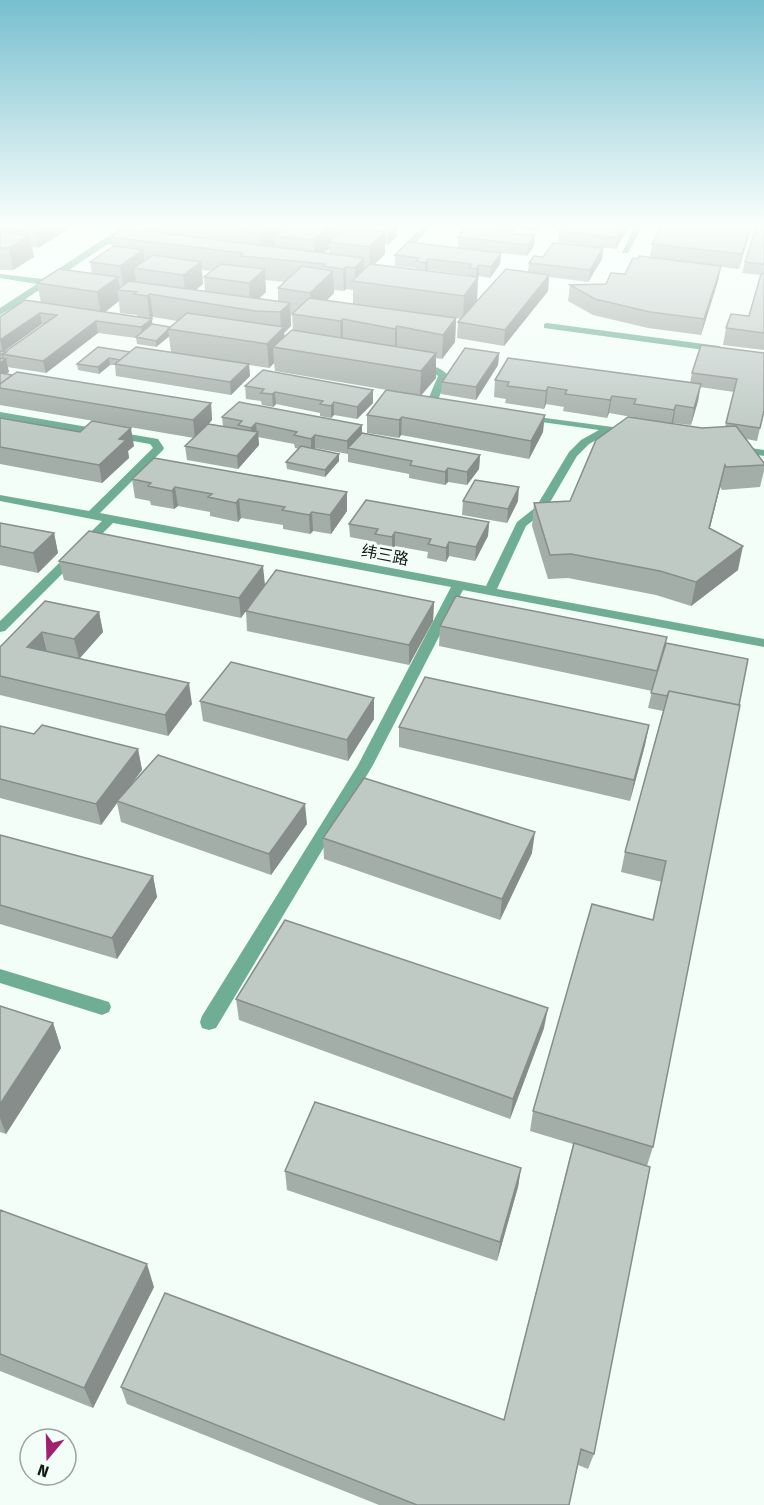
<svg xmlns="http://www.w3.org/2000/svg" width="764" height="1505" viewBox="0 0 764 1505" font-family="'Fira Sans','Noto Sans SC',sans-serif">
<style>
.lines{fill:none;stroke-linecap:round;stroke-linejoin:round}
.minor{fill:#6fae95;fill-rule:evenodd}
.wall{fill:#a4aea9;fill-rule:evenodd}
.shaded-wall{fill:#868d8a}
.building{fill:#bfcac5;stroke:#868d8a;stroke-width:1.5}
.labels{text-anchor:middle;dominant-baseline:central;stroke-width:6;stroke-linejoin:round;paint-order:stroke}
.street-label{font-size:16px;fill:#151917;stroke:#f3fef9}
</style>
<rect width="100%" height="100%" fill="#f3fef9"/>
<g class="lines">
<path class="minor" d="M128 223H137L113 240 133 242V246L108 244 18 304 38 307V311L12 308 0 315V308L37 284 0 278V274L43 279Z
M426 223H434L409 250H403V246Z
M636 223H644L628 253H622Z
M547 323 719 346 724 349 719 352 544 328V324Z
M418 363C430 365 439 366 448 375L438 400 451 402V406L428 404 427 402 438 376 430 371 415 368V364Z
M0 412 158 439 164 448 163 450 100 513 486 586 517 522 536 507 569 452 581 440 599 430 527 420 522 417 523 415 635 430 636 432 631 435 611 432 589 444 577 456 545 511 526 526 497 589 764 639V647L463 590 373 765 216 1028 209 1030 202 1028 200 1022 202 1016 358 765 451 587 113 523 5 631 0 632V621L102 521 0 501V495L89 511 153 448 150 444 0 418Z
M737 446 764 450V456L733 451V447Z
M0 969 109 1002 111 1007 109 1012 102 1015 0 983Z"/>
</g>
<path class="wall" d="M0 223 10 224 79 223 38 248 32 247 34 257 13 270H0Z
M145 223H378L397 225V236L388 245 385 244V254L374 264 416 269V268L395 266V255L501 253 500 264 490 278 479 276 478 277 477 300 472 306 528 272 529 263 543 257 603 248 602 259 588 282 549 277 548 291 504 346 457 338 458 322 461 319 456 318 455 342 442 359 436 358V378L421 396 543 432 529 459 401 435 399 438 367 433V415L399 392 275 371 274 363 269 368 249 365 250 376 231 395 116 376 115 365H110L99 374 78 370 77 364 130 352H171L169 337 156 347 137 344 136 338 98 333 46 373 7 367 9 372 5 374 211 403 212 420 209 424 223 426 222 417 362 425V433L480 455 479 469 467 485 448 482 445 485 409 478V474L348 462V454L315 448 314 449 339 454V461L325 477 287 469 286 462 299 449 295 448 294 444 258 437 259 445 238 469 187 460 185 446 194 438 0 405V317L41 303 37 283 92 273 90 262 113 247 111 237 146 231ZM329 249V254L324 253ZM202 270 211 271 204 277 205 291 196 290 203 284ZM428 270 468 275V276L427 271ZM265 280 284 282 278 288V301L259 299 266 292ZM346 289 353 290V304L326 301 334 293V290L344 291ZM119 301 120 313 137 315V317L105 312ZM291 313H293L292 314 293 330 285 336 284 333 291 326ZM153 317 177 321 170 327 152 324 151 319ZM42 324H44L6 352 4 351Z
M380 223H411L408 226Z
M463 223H542L536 231Z
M662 223H764V350L723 345 726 328 749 316 761 275 742 273 745 262 756 229 751 228 739 269 721 267 718 281 701 335 648 328 593 315 568 301 570 285 606 284 625 274 638 259 650 258 652 244Z
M629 226 616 249 558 242 559 231Z
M483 231 535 235 534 246 527 256 458 248V237Z
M499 353 498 365 476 400 441 394 442 382Z
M764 353V411L757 441 746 439 764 463V471L760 487 722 490 720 487 710 528 738 570 691 606 656 595 568 578 548 579 532 526 534 503 570 501 632 417 609 413 607 418 563 411 564 407 546 404 544 409 505 403 506 399 494 397 495 380 690 383 692 373ZM700 387 734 392 725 427 702 428 672 424 673 423 691 425 698 401Z
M245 386 373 403 357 419 334 415 331 418 320 416V413L276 404 273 407 262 405 261 401 246 399Z
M0 418 134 446 128 451 129 458 102 483 0 464Z
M132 479 347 511 331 534 313 531 310 534 283 529V525L241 518 238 522 210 516V512L178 506 174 509 151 505 150 501 135 498Z
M463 501H518L507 523 462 515Z
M489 522 488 536 475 561 449 556 446 562 427 558 428 552 395 546 392 551 375 548V542L350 537 349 524Z
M0 523 54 533 58 553 38 573 0 565Z
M59 561 263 566 241 618 64 580Z
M434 602 433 621 409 665 247 631 246 611Z
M99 612 103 632 80 658 192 704 168 736 0 695V647Z
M440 626 666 643 748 659 653 1147 647 1166 594 1454 588 1469 578 1465 569 1505H379L127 1404 121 1387 504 1420 573 1144 530 1131 533 1111 653 920 662 882 621 872 625 852 663 711 648 708 652 691 439 646Z
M374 698V719L348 761 203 721 200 701Z
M649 725 645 745 630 801 399 747V727Z
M0 726 34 734 138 749 142 770 129 787 307 824 271 875 121 822 117 803 101 825 0 798Z
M0 835 153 876 157 897 117 959 0 924Z
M323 838 532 853 500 920 324 859Z
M236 999 544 1028 510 1119 239 1020Z
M0 1006 53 1023 61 1048 6 1134 0 1132Z
M521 1168 518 1187 497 1261 287 1190 285 1171Z
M0 1210 154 1287 93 1408 0 1371Z"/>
<path class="shaded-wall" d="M52 223H79L38 248 36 233Z
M277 223 278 236H274L275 246 262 254 260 233Z
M536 223H542L536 231Z
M626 223H630L629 226 616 249 617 238Z
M752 223 749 235 739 269 742 254Z
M397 225V236L388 245V234Z
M330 226 331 243 329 242V249L314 262V240Z
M385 232V254L370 269 369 247Z
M29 235 34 257 13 270 9 248Z
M535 235 534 246 527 256 528 245Z
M603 248 602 259 588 282 590 270Z
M143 250 146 270 134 268 136 280 124 289 120 266Z
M501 253 500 264 490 278 491 267Z
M364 258V280L355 282V268Z
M428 259V270L425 274V263Z
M201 262 203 284 186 298 183 275Z
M479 265V276L476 280V269Z
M721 266 718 281 701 335 704 319Z
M346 267V289L344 291 343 269Z
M265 269 266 292 250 306 249 283Z
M333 271 334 293 311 316 310 293Z
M549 275 548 291 504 346 505 330Z
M118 277 120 290H117L119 301 101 315 97 292Z
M478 277 477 300 463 319 464 296Z
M150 294 153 317 150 319 147 296Z
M290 303 291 326 284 333 285 349 273 347 274 363 269 368 267 344 281 330 280 312Z
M40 313 42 324 3 352 0 340Z
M456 318 455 342 442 359 443 335Z
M152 319 153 331 142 339 141 327Z
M343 319V343L341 345 340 321Z
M96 321 98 333 46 373 43 361Z
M397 326V350L395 353V329Z
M168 330 169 336 156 347V341Z
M436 353V378L420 396 421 371Z
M499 353 498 365 476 400V387Z
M109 358 110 365 99 374 98 367Z
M6 359 9 372 0 378V362Z
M249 364 250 376 231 395 230 382Z
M701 384 698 401 691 425 694 408Z
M548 387 546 404 544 409 546 391Z
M373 390V403L357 419V407Z
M275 392 276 404 273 407 272 394Z
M612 396 609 413 607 418 610 400Z
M334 402V415L331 418V406Z
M211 403 212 420 195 438 193 420Z
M676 405 673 423 671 427 674 410Z
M545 415 543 432 529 459 531 441Z
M402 417 401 435 399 438V420Z
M256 423 257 434 258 432 259 445 238 469 237 456 252 439 251 428Z
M362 425V438L348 448V455L347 441Z
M131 428 134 446 128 451 129 458 102 483 99 465 119 439Z
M315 435V448L311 452V439Z
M339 454V461L325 477V470Z
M480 455 479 469 467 485V472Z
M725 465 720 487 704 551 709 528Z
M448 468V482L445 485V472Z
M175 487 178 506 174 509 172 491Z
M519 487 518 501 507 523 508 509Z
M347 492V511L331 534 330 515Z
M239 499 241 518 238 522 236 503Z
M312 512 313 531 310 534 309 515Z
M489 522 488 536 475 561 476 547Z
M395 532V546L392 551V537Z
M54 533 58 553 38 573 33 553Z
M449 542V556L446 562V548Z
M743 546 738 570 691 606 696 582Z
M263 566 265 585 241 618 239 598Z
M434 602 433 621 409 665V645Z
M99 612 103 632 79 659 74 639Z
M42 632 47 652 27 647Z
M189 683 192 704 168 736 165 715Z
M374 698V719L348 761 347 740Z
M649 725 645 745 630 801 634 780Z
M138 749 142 770 118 802 117 801V803L101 825 96 804Z
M305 804 307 824 271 875 269 854Z
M535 832 532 853 500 920 502 899Z
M153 876 157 897 117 959 112 938Z
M548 1008 544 1028 510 1119 513 1099Z
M53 1023 61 1048 6 1134 0 1118V1104Z
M521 1168 518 1187 497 1261 500 1242Z
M147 1264 154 1287 93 1408 84 1388Z"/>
<path class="building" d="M0 223 10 224 3 229V232L0 231Z
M13 223H52L36 233 3 229Z
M191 223H277L260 233 240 231 243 229Z
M276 223H290L285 227 278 226 277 223Z
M290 223H307L330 226 314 240 274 236Z
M307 223H378L397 225 388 234H385V232L345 227 344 229 331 227 330 226Z
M565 223H626L617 238 559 231Z
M662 223H752L742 254 652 244Z
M758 223H764V264L745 262Z
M345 227 385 232 369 247 329 242Z
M466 227 483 231 487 227 514 230 511 234 535 235 528 245 458 237Z
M124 228 364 258 355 268 346 267 343 269 322 266 325 264 240 256 243 253 111 237Z
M0 231 29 235 9 248H0Z
M408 242 501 253 491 267 479 265 476 269 469 268 472 264 428 259 425 263 416 261 419 258 395 255Z
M553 243 603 248 590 270 529 263 534 256 543 257Z
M114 246 143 250 120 266 90 262Z
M153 255 201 262 183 275 134 268Z
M639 256 721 266 704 319 650 312 595 299 570 285 606 284 611 273 625 274 633 258 638 259Z
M221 264 265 269 249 283 204 277Z
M370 264 478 277 464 296 352 281Z
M302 266 333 271 310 293 278 288Z
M59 269 118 277 97 292 37 283Z
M506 269 549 275 505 330 458 322Z
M761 274H764V333L726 328 731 314 749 316Z
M129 281 290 303 280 312 255 311 150 294 147 296 134 294 137 292 117 290Z
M309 298 456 318 443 335 397 326 395 329 343 319 340 321 292 314Z
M25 300 152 319 141 327 96 321 43 361 2 354 57 315 40 313 0 340V317Z
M187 313 284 327 267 344 168 329Z
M152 324 170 327 168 329H169L156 341 136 337Z
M292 330 436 353 421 371 273 347Z
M701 345 764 353V411L760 428 726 423 737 379 692 373Z
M98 347 130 352 120 360 109 358 98 367 77 364Z
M136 347 249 364 230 382 115 364Z
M465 348 499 353 476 387 442 382Z
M0 351 6 352 2 354 3 359 0 358Z
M0 358 6 359 0 363Z
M508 358 701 384 694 408 676 405 674 410 634 404 636 399 612 396 610 400 565 394 567 390 548 387 546 391 507 386 509 382 495 380Z
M263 370 373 390 357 407 334 402 331 406 320 404 323 401 275 392 272 394 261 393 264 389 245 386Z
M17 372 211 403 193 420 0 388V384Z
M0 373 12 375 0 384Z
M386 390 545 415 531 441 402 417 399 420 367 415Z
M239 402 362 425 347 441 315 435 311 439 294 435 297 432 256 423 251 428 238 425 242 421 222 417Z
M628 417 702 428 736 426 764 463V465L726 467 725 465 709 528 743 546 696 582 660 571 571 554 550 555 534 503 570 501 596 440Z
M0 418 80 432 92 421 131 428 119 439 126 440 99 465 0 447Z
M208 424 258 432 237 456 185 446Z
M362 433 480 455 467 472 448 468 445 472 410 465 412 461 348 448Z
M301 446 339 454 325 470 286 462Z
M154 458 347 492 330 515 312 512 309 515 282 510 285 507 239 499 236 503 208 497 212 494 175 487 172 491 148 486 151 483 132 479Z
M475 480 519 487 508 509 463 501Z
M366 500 489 522 476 547 449 542 446 548 428 544 431 539 395 532 392 537 375 534 378 529 349 524Z
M0 523 54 533 33 553 0 546Z
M89 531 263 566 239 598 59 561Z
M276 570 434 602 409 645 246 611Z
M456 596 667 637 657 671 440 626Z
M45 601 99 612 74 639 42 632 27 647 189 683 165 715 0 676V647Z
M666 643 748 659 739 705 669 691 667 696 651 693Z
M231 662 374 698 347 740 200 701Z
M425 677 649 725 634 780 399 727Z
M669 691 740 705 653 1147 533 1111 592 904 653 920 666 861 625 852Z
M42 725 138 749 96 804 0 779V726L34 734Z
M158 755 305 804 269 854 117 801Z
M364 778 535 832 502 899 323 838Z
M0 835 153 876 112 938 0 905Z
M285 920 548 1008 513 1099 236 999Z
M0 1006 53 1023 0 1104Z
M315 1102 521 1168 500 1242 285 1171Z
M574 1143 650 1167 594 1454 581 1449 569 1505H417L121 1387 165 1293 504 1420Z
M0 1210 147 1264 84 1388 0 1354Z"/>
<linearGradient id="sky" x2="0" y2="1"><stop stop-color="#77bfcf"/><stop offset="0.52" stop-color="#fafffc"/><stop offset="1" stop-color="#fafffc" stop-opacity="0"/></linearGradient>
<rect width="764" height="433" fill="url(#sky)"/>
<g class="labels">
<g class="street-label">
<text transform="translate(385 555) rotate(11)">纬三路</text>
</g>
</g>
<g transform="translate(48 1457) rotate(199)"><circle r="28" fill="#f3fef9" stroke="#9aa29f" stroke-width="1.5"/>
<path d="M0-4.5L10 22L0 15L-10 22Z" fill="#a02072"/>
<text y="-9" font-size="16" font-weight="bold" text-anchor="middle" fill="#151917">N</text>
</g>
</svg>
